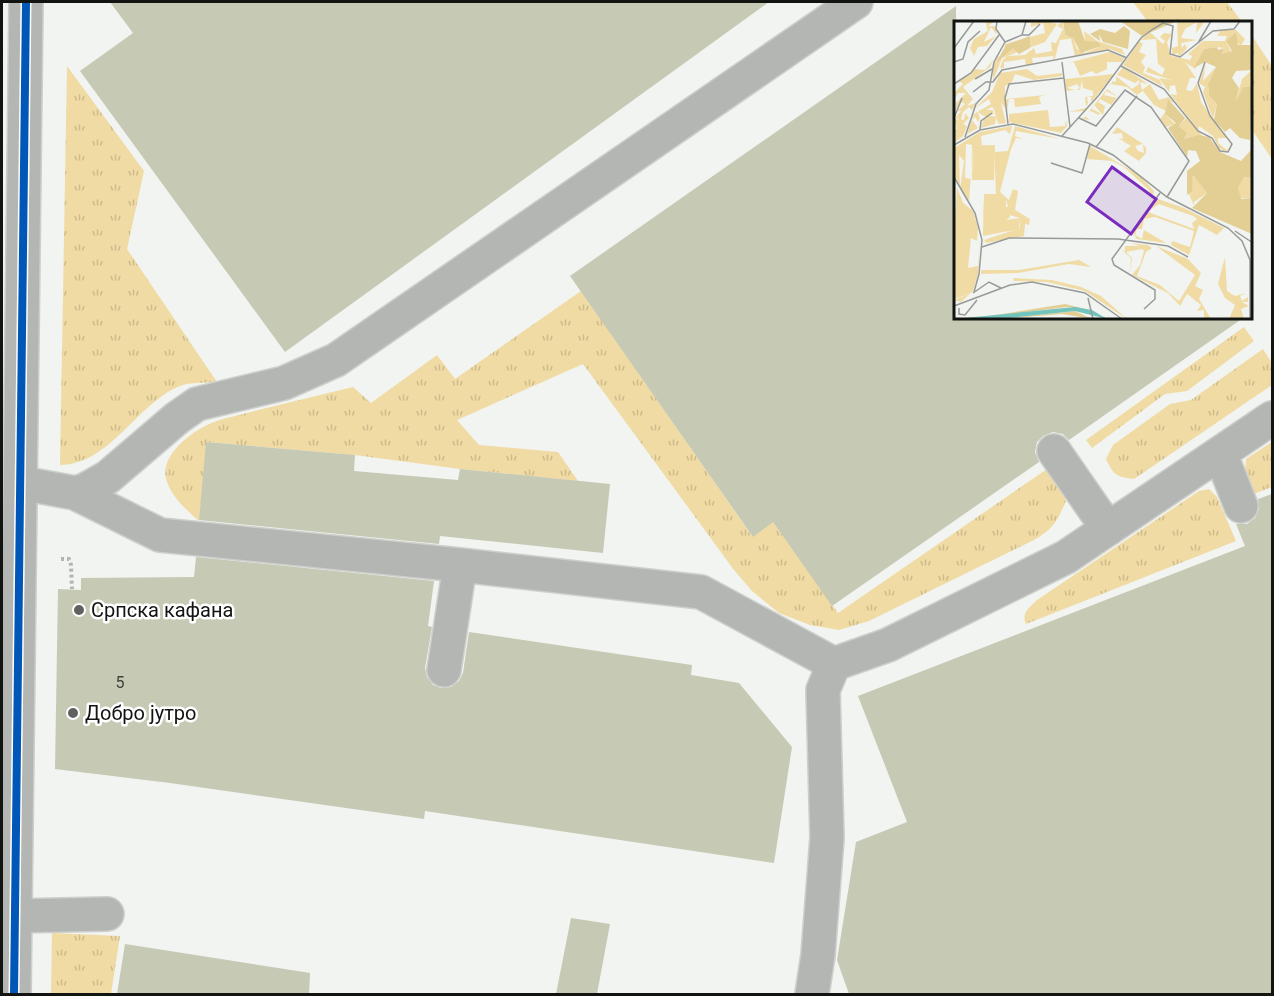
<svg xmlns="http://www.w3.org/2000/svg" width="1274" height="996" viewBox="0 0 1274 996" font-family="Roboto,sans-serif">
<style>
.grass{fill:url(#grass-tufts)}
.building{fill:#c6c9b3}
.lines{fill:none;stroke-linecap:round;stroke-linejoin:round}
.minor-casing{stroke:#cdcfcd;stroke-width:36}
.path{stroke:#b3b5b4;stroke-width:4;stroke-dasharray:3 3;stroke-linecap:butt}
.minor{stroke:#b4b6b4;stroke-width:33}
.cycleway-casing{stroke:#fff;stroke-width:11}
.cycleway{stroke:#0057b8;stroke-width:8}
.poi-dot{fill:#606260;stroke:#fff;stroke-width:2}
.labels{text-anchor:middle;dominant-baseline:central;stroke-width:5;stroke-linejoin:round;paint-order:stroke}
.number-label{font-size:16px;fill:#3f413a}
.poi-label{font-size:20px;fill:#121412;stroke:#fff;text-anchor:start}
.inset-road{fill:none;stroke:#989a97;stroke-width:1.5}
.view{fill:#7b2cbf;fill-opacity:0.15;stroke:#7b2cbf;stroke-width:3}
.inset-edge{fill:none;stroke:#121412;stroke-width:3}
</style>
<defs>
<pattern id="grass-tufts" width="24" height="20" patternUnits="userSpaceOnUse" patternTransform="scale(1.5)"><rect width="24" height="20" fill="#f1dba4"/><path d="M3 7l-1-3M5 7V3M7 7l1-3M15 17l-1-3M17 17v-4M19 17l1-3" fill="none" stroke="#cebb8c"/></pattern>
</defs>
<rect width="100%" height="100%" fill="#f1f4f0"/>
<path class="grass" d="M1133 2H1227L1242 22H1148Z
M1252 36 1272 66V159L1252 130Z
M67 66 144 171 127 249 217 382C205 383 190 382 180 386 136 404 111 464 60 465Z
M581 291 752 536 773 522 838 613 1047 469 1063 491 1066 501C1057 522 1053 529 1034 540L869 621 839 630 810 625 779 613 752 591 734 570 583 364 457 420 479 445 558 452 578 481 460 469 355 455 207 442 199 521C187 510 173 499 167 482 157 456 193 430 214 422 227 417 241 415 254 411 287 403 320 395 353 387L371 403 437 355 455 379Z
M1244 327 1254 341 1187 391 1165 394 1092 448 1086 440Z
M1263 349 1272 363V385L1134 479C1117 477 1113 475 1106 459L1113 445 1170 404 1191 400Z
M1272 442V487L1251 495 1245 475 1246 459Z
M1209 489 1217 497 1236 541 1026 624C1021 613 1029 608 1037 600L1199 491Z
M52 933 120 936 111 994H51Z"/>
<path class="building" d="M110 2H769L285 352 80 71 133 33Z
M956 6V318H1243L1069 440 1063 434 1053 432 1043 436 1037 442 1035 452 1039 462 832 606 773 522 753 537 570 276Z
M206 442 355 455 354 471 458 480 460 469 610 484 603 553 440 536 439 544 199 520Z
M1272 494V994H849L837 960 856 842 907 822 858 696 1245 546 1236 524H1247L1255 518 1259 509 1258 499Z
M196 557 434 581 428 626 432 627 425 668 427 677 433 685 441 688 451 687 459 681 463 673 469 632 692 665 691 675 739 683 792 747 774 863 425 811 424 819 170 783 55 769 58 589 81 590V578L194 577Z
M571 918 610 924 597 994H556Z
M125 944 310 973 309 994H117Z"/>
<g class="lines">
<defs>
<path id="minor" d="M1054 451 1108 529
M1220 453 1241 506
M21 483 75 493 160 535 460 565 701 592 834 664 888 645 1066 557 1272 418
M75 493 85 490 108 477 177 418 197 404 284 383 336 360 856 2
M444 670 460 565
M15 916 107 914
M14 994C17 663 23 333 26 2
M812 994 818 955 827 838 823 690 834 664"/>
</defs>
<use href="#minor" class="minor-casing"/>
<path class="path" d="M61 559H69L71 565 72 589"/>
<use href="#minor" class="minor"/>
<defs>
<path id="cycleway" d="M14 994C17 663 23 333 26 2"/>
</defs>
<use href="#cycleway" class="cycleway-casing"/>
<use href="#cycleway" class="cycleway"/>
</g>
<g class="poi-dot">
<circle cx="79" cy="610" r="6"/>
<circle cx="73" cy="713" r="6"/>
</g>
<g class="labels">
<g class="number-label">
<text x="120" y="682">5</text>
</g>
<g class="poi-label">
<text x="91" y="610">Српска кафана</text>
<text x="85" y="713">Добро јутро</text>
</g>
</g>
<g transform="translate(954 21)">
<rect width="298" height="298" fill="#f1f4f0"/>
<path d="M31 0H41L34 5H41L43 14 37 6 30 21 42 15 33 25 24 26 20 35 16 27 20 18 34 10ZM77 0H92L103 3 91 21 48 37 39 60V45L44 36 50 34 51 23 91 12 89 2 77 6ZM108 0 111 14 119 17 123 28 131 32 147 25 131 20 130 10 143 20 168 28 171 34 156 28 121 35 117 18H114L106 19 100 40 99 35 78 37 79 43 72 44 71 38 50 41V47H46L49 39 53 35 71 34 80 27 82 33 98 30 97 21 102 22 109 8 103 5ZM223 0H251L242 12 243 1 231 8 227 17 243 19 227 22 228 27 231 23 233 27 225 36 224 32 218 34V27L224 25ZM267 9H282L291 18 287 25 281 19 282 11 272 20 277 31 268 33 270 27 263 26 250 28 241 48 231 41 242 57H236L232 69 238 70 243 62 247 81 273 117H264V122L273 129 277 125 274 121 277 124 276 129 270 130 265 127 259 115 245 105 244 109 220 78 216 73 223 74 221 64 216 65 215 71 205 57 218 59 192 51 194 46 208 54 211 48 204 43 202 18 187 19 196 11 209 23 211 20 206 16 210 12 218 13 213 21 217 35 236 39 238 35 234 33 249 20H271L273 15H263ZM185 21 189 22 185 31 192 34 187 41 191 46 189 52 206 59 208 65 169 44ZM156 31 170 37 168 41H153V48L142 53 138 50 126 55 120 41 114 42ZM39 39 36 46 9 66 19 78 13 85 22 82 18 89 15 86 9 91 7 98 10 99 11 92 15 97 9 103 13 105 9 115 0 122V109L3 108 0 98 5 99 2 96 7 90H3L11 83 8 81 2 89V82L12 72H4L0 79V72L9 63 5 60 0 64 5 59 17 54 20 48 31 49ZM252 43 249 60 262 46 254 63 255 75 263 83 259 98 249 71 251 66 245 62ZM169 46 194 63 186 61 188 69 196 63 205 79 215 76 220 82 214 79 211 93 221 103 212 106 206 98 212 90 200 84 189 70 183 74 173 66 157 63 154 66 159 60 162 61V55L178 68 185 63V59L181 62 163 54ZM73 48 83 55 108 52V55L80 59 61 53 58 61 51 65V87L47 82 52 102 45 103 42 97 41 103 27 107 30 98H36L30 97 33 94 42 96 40 88 38 86 32 89H39L40 93 30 95 24 91 26 98 24 101 21 96 18 99 24 107 13 113 20 93 37 83 35 78 21 87 38 71 46 52ZM298 49V65L289 66 282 80 288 58ZM160 53 130 90 114 91 132 87 137 81V76H133L134 82 132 85 131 76 139 75V70L129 67 128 59 126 69H122L126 67 123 63 113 67 121 69 112 70 111 58ZM153 68 164 76 152 70 150 74 163 77 157 84 146 78 144 81 151 85 149 94 140 84 138 88 146 92 145 94 136 90 131 95 136 99 129 98ZM91 74 85 76 87 83 61 86 60 78H55L53 90 52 78ZM94 89 96 106 111 105 112 99 113 105 107 112 55 101V93ZM232 97 249 115 247 117 244 114 230 118 233 112 225 105ZM58 105 56 113 51 109 27 115 28 124H41V131L54 130 61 105 106 118 62 110 61 115 69 118 62 117 57 128 46 171 55 179 59 168 64 170 61 189 76 198 75 204 71 203 70 215 32 222 30 219 66 207V197L56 194 52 178H31L29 210 30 173H42L40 125 19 124 15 181 6 168 10 140 5 134 6 165 0 153V127L26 111ZM12 123 18 124 17 158 11 157ZM163 106 189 123 181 125 184 130 190 132 189 124 192 126V132L185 140 170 130 177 125 164 117 169 118 168 112 158 113ZM136 125 185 154 200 170 198 179 195 169 170 146 158 140 133 138ZM240 154 253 172 240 181V185L235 173ZM290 156 298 157V177H285L284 167ZM3 166 9 182 19 190 24 207 23 220 17 217 14 247 24 245 26 217 24 253 19 270 7 281 0 279 15 273 21 256 9 248 6 218 0 217ZM204 178 230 187 270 207 263 214 245 204 235 234 217 224 218 220 236 226 240 210 201 196 190 198 188 208H183L181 214 188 218 190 209 212 222 183 218 179 212 194 191 240 208 238 202 243 198 239 195 205 183 196 189ZM176 222 194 224 198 227 192 231 183 255 206 264 225 280 241 254 202 225 234 238 247 252 241 265 249 269 245 278 257 298H250V289L243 290 247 284 233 273 226 285 214 272 178 254 186 244 190 230 188 228 172 231 178 237 176 253 177 238 176 236 170 231 168 228 171 231V225H186ZM271 236 273 270 281 275 292 272 286 275 288 280 294 276V281H288L295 285 287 288 290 298H275L281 284 271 277 264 263ZM125 239 137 246 115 243 64 252 27 253V249H65ZM59 257 98 259 127 266 147 275 173 298 131 270 93 261 60 260Z" fill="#f1dba4" fill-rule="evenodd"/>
<path d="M109 0H124L131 20 144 21 147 25 127 32 119 17 111 14ZM166 0H223L188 15ZM170 5 176 10 174 28 149 21 145 13 146 20 136 13 146 8 161 12ZM282 11 284 24H298V49L282 50 278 57 285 67 282 80 289 66 298 65 296 119 286 117 276 107 271 111 260 99 263 83 255 75 254 63 262 46 251 41 240 47 250 28 263 26 264 29 270 27 268 33 278 30 272 20ZM76 15V27L65 33 59 27 42 42 52 24ZM214 78 231 97 225 105 233 112 230 118 244 114 255 116 266 131 287 140 298 128V157L290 156 284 167 287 178 298 177V213L238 187 253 172 239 154 238 170 233 174V150L246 140 242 130 234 129 233 136 214 107 222 102 211 93ZM111 283 136 289 113 286 23 297ZM121 290 138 298 108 293 46 298Z" fill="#e3ce94"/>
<path d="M7 216 9 248 23 256 15 273 0 278V217Z" fill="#f1dba4"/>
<path d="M19 124 41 125 40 159H18ZM30 178H52V186H56V196L52 199 66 197 65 208 29 215Z" fill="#f1dba4"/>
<path d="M121 286 138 289 153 298 121 290 46 298H0Z" fill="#74c4be"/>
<path class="inset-road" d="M43 0 42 8 51 21M68 14H75L86 3M51 21 68 14 72 0M244 22 257 0M0 27 20 0M0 41 9 38 14 21 26 10M108 41 116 106M167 45 210 68 244 110 258 117 266 130 274 131 278 123 256 95 244 62 251 41M21 58 38 48M0 63 17 52 45 14M19 71 32 61H39L48 49 154 29 173 37M0 97 8 77M125 97 142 105 171 69 197 86 235 140 213 176M54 103 51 77 55 63 110 57M26 109 27 100 38 92M108 115 145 74 187 17 199 8 209 2 219 5 216 33 226 36 259 10 280 8 286 0M11 116 22 83 35 69 40 41 51 21M0 124 26 109 59 103 134 122 159 134 213 176 274 207 288 220 296 239V298M142 126 183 75M97 142 128 152 136 123M0 156 21 192 28 219 25 253 20 271M281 210 299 222M28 226 55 217 164 218 214 225 234 236M19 272 35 261 47 267M134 277 139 298M0 285 56 264 78 261 131 272 168 298M5 287V293L11 294 23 279M190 288 201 278V269L160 244 158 238 206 172"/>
<path class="view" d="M158 146 202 178 177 213 133 181Z"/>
<rect width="298" height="298" class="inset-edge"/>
</g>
<rect width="1274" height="996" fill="none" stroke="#121412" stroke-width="6"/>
</svg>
